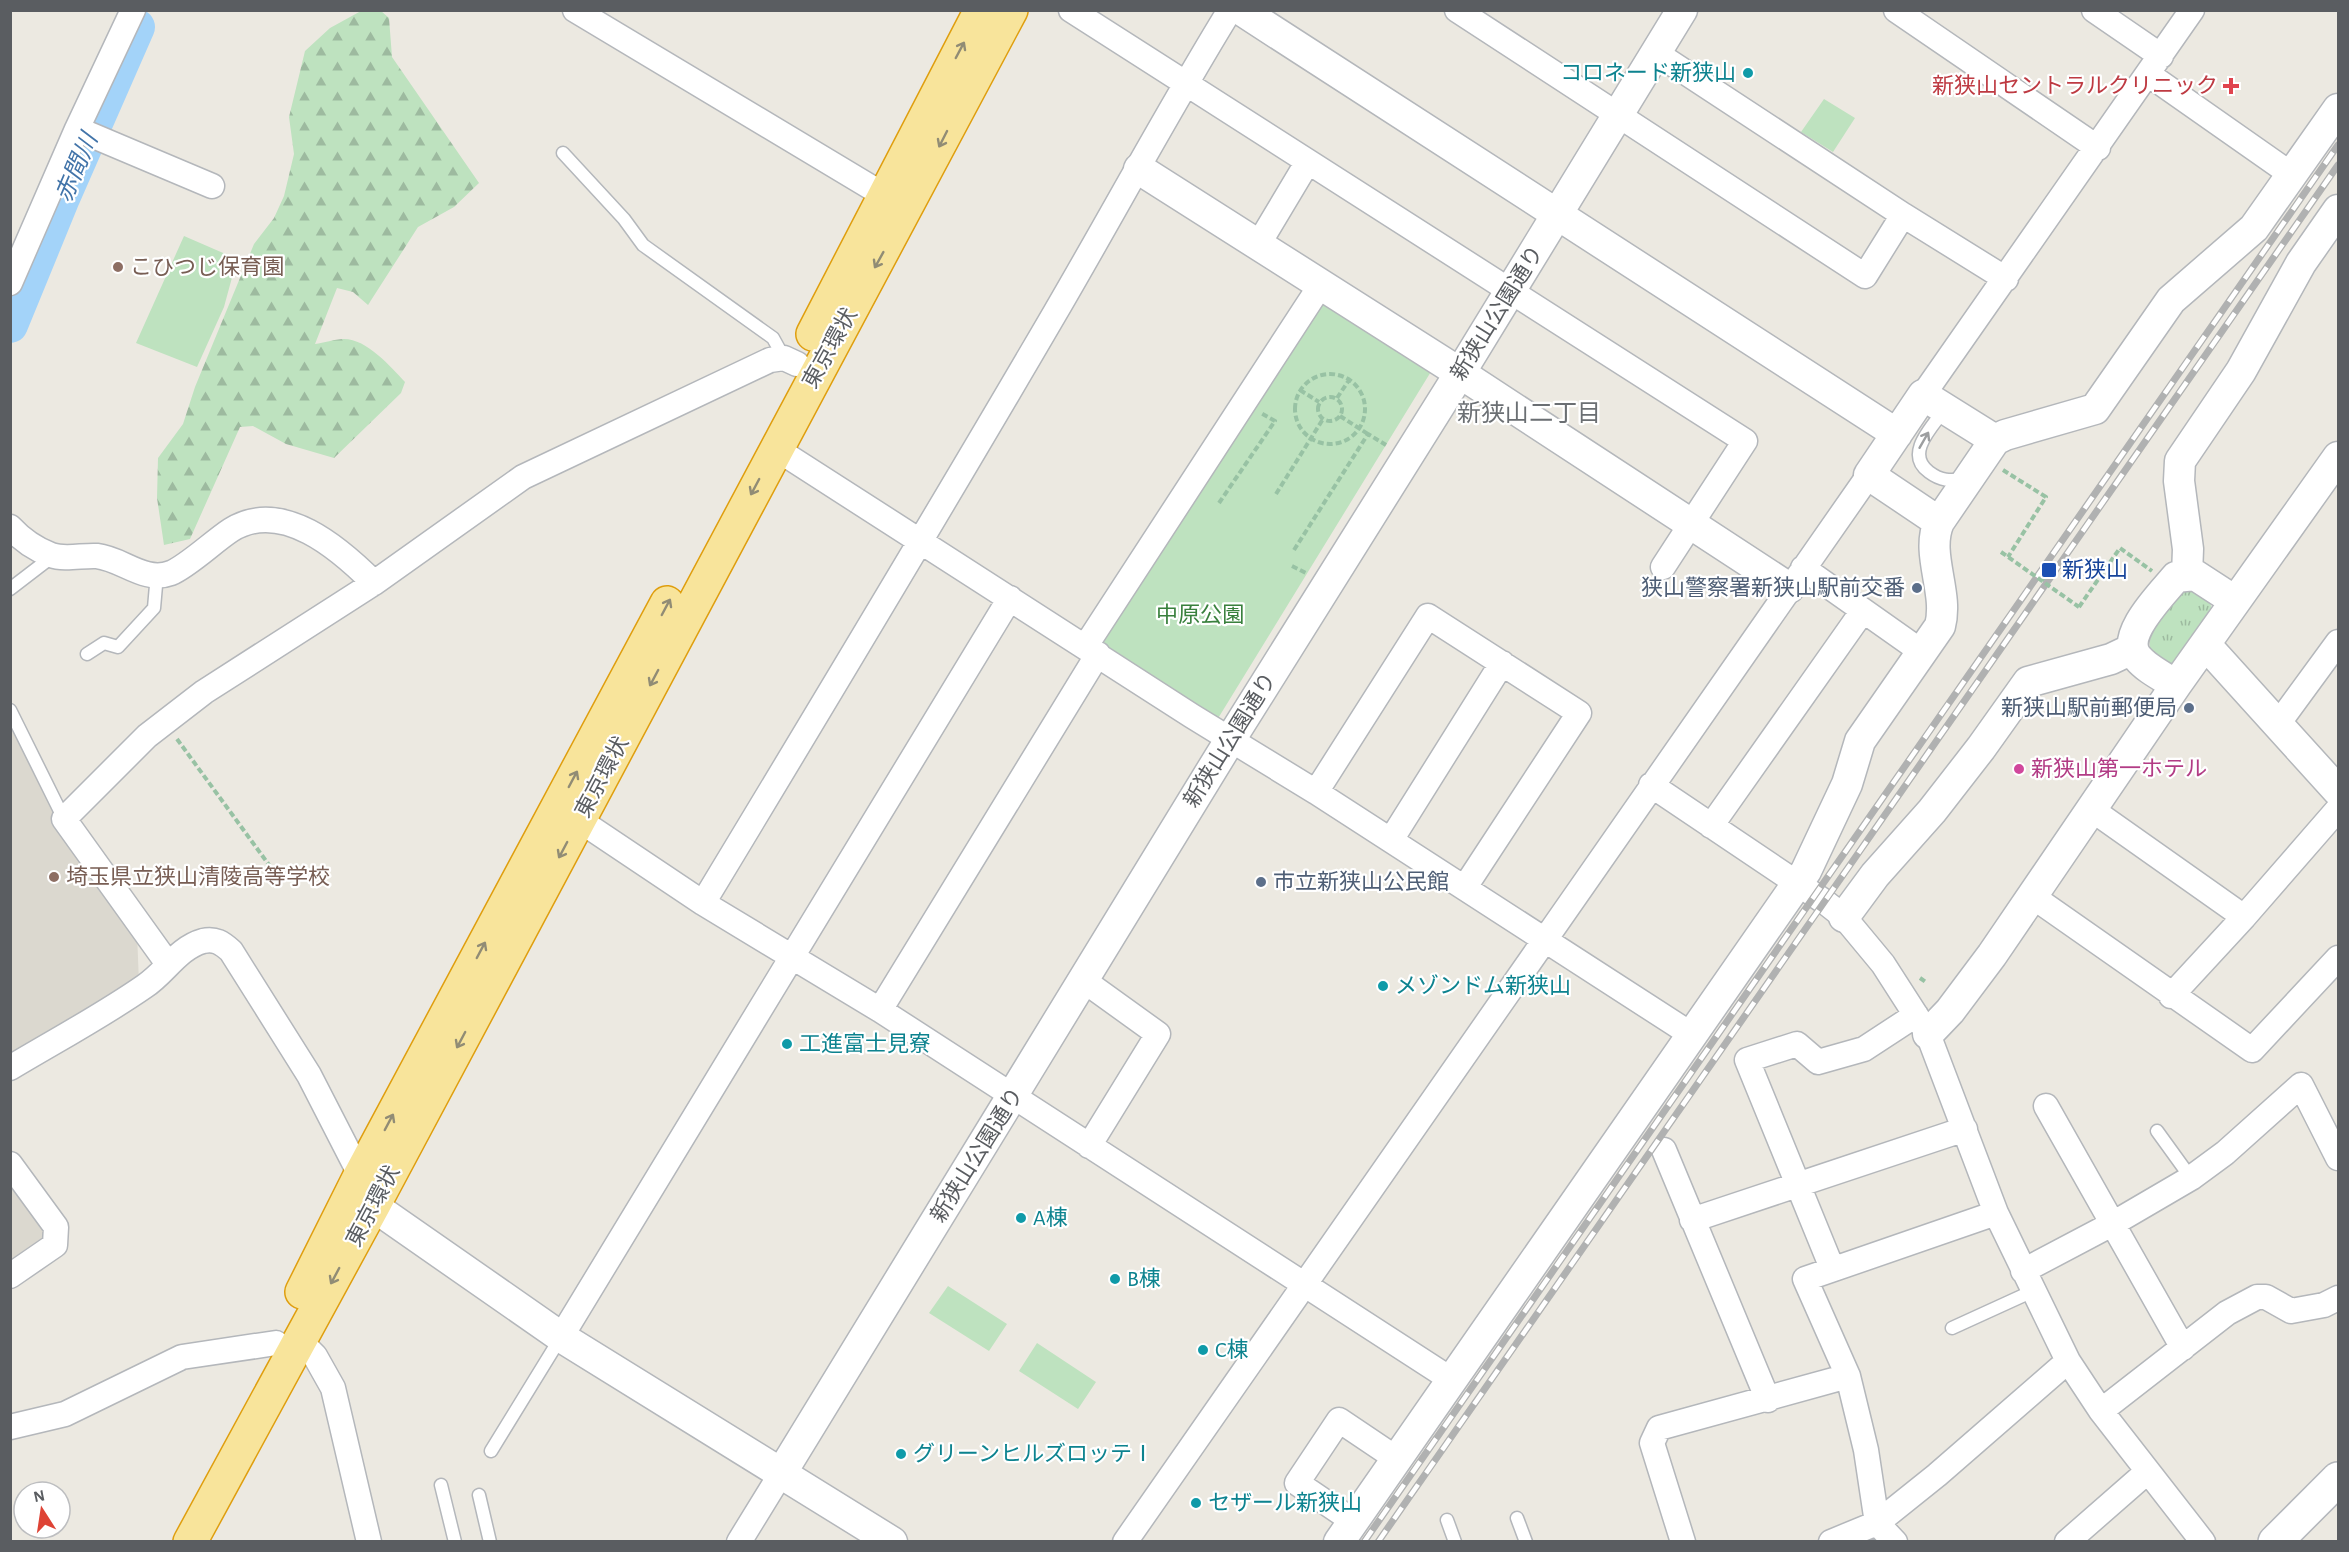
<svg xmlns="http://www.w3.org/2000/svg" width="2349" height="1552" viewBox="0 0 2349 1552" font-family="'Alegreya Sans','Noto Sans JP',sans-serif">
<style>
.education{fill:#dbd8cf}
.grass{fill:url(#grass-tufts)}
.forest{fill:url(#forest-firs)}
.green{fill:#bee2bf}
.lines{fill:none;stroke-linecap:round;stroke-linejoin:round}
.river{stroke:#a3d3f9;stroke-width:36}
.service-casing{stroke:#b4b7bb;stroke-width:15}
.minor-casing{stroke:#b4b7bb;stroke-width:27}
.tertiary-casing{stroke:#b4b7bb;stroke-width:33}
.secondary-casing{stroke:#b3b6bb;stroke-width:36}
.trunk-casing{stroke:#df9e0e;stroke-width:36}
.path{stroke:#98c2a4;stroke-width:4;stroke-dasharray:6 3;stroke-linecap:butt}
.service{stroke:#fff;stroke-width:12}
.minor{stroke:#fff;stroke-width:24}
.tertiary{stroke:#fff;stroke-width:30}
.secondary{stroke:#fff;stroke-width:33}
.trunk{stroke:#f8e49b;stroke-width:33}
.rail-casing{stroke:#b0b1b1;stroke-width:7}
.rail{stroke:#fff;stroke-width:4.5;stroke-dasharray:14;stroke-linecap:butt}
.path-bridge{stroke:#98c2a4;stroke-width:4;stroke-dasharray:6 3;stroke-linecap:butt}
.oneway{stroke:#918c75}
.oneway2{stroke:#9c9ea0}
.culture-dot{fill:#0f9aa8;stroke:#fff;stroke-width:2}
.health-dot{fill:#e0444e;stroke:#fff;stroke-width:2}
.education-dot{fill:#8d6e63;stroke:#fff;stroke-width:2}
.transit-dot{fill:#1a4fb4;stroke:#fff;stroke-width:2}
.service-dot{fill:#5c6f8a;stroke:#fff;stroke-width:2}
.hotel-dot{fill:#d1479c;stroke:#fff;stroke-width:2}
.labels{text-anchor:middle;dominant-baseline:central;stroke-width:4.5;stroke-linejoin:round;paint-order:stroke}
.culture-label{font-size:22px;fill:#0d838f;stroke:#fff;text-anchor:start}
.health-label{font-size:22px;fill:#be3a42;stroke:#fff;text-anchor:end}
.education-label{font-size:22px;fill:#785e54;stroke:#fff;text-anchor:start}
.street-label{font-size:22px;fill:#5a5d61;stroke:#fff}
.transit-label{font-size:22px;fill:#164399;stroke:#fff;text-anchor:start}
.service-label{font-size:22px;fill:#4e5e75;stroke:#fff;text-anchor:end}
.park-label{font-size:22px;fill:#39803d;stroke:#fff}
.hotel-label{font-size:22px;fill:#b23c85;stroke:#fff;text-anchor:start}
.water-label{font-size:24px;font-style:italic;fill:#4274a9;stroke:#fff}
.neighbourhood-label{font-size:24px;fill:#6b6f73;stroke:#fff}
</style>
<defs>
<pattern id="grass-tufts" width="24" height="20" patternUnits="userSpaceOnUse" patternTransform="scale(1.5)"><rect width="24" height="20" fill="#bee2bf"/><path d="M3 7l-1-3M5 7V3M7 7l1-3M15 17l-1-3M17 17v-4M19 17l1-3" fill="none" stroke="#9dba9f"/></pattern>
<pattern id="forest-firs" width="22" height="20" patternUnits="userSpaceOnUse" patternTransform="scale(1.5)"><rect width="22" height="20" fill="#bee2bf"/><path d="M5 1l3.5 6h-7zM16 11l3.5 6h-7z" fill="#9dba9f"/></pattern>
</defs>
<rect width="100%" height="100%" fill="#ece9e1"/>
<path class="education" d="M10 725 58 821 137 933 139 983 10 1063Z
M10 1174 51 1229 50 1242 10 1269Z"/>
<path class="grass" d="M2193 590 2209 599 2213 613 2174 663C2167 664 2163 661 2157 657 2136 646 2167 603 2179 593 2184 590 2188 590 2193 590Z"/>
<path class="forest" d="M361 11H381L389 18 392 57 479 183 454 207 418 227 368 305 353 292 337 288 315 344C324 343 334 339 344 339 367 339 391 367 405 382L401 393 334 458 286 444 253 426 240 427 190 539 164 545 157 498 158 458 183 424 195 387 254 244 274 218 284 196 294 154 289 117 305 51 330 28Z"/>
<path class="green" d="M1824 99 1855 118 1833 152 1801 132Z
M184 236 237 259 224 307 197 367 136 343Z
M1325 304 1432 370 1217 720 1105 649 1102 636 1318 305Z
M948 1286 1007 1324 989 1351 929 1313Z
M1037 1343 1096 1382 1078 1409 1019 1371Z"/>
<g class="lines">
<path class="river" d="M10 325 62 198 137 27"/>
<defs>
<path id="service" d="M563 153 624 219 643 245 773 338 784 358
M1945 409C1932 427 1904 454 1929 472 1941 481 1950 481 1964 479
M10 589 53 556
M87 654 104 643 118 647 154 608 157 574
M10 710 64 819
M2157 1131 2191 1178
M1952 1328 2033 1291
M491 1451 561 1337
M441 1485 455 1542
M479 1495 490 1542
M1517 1518 1526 1542
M1447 1520 1455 1542"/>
<path id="minor" d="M575 10 897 203
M1071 10 1745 441 1663 567
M1457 10 1865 276 1903 215
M1896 10 2098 148
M2094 10 2161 56
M1656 53 1903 215 2006 279
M2148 74 2292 175
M77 129 212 186
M1258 245 1307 163
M10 283 77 129 133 10
M1923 395 2192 10
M775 448 1192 716 1316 792 1692 1035
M10 527C22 540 35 549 51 555 65 560 83 555 97 556 123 559 144 583 171 573 188 566 214 541 231 530 282 498 340 549 374 583
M1803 568 1922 652
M1085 647 1320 286
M2278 724 2338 642
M1651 785 1825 902 1844 917 1883 964 1928 1034 1996 1213 2068 1361 2101 1411 2203 1542
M1316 792 1428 616 1579 713 1465 887
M2091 809 2244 917
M579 820 703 903 880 1010 1452 1380
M1711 826 1862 612
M1391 840 1502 663
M2032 896 2252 1050 2338 958
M703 903C822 706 940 510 1055 313 1114 212 1169 109 1230 10
M168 964 64 819 147 736 204 692 374 583 523 477 770 360 784 358 797 364
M1083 980 1158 1034 1089 1146
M2171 996 2244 917 2338 809
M880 1010 1098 654
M10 1068C55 1041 102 1016 145 986 165 973 178 948 203 941 215 938 222 943 231 951L309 1075 366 1186
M2046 1106 2183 1348
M1664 1150 1768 1400
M10 1164 56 1227 55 1245 10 1276
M1692 1220 1965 1129
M1832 1268 1747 1060 1797 1044 1818 1062 1864 1049 1916 1015
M2023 1271 2114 1223 2191 1178 2225 1153 2301 1085 2338 1158
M561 1337 1010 598
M300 1341 315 1356 333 1388 369 1542
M2101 1411 2227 1313 2257 1297H2266L2291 1311 2324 1305 2338 1298
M10 1427 65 1414 182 1357 276 1343
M1353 1521 1297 1483 1339 1420 1397 1459
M739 1542 782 1472
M1125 1542 1869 475
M1683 1542 1652 1443 1659 1428 1848 1376
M1831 1542 1877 1523 1937 1475 2068 1361
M1895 1542 1877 1523 1866 1450 1848 1376 1805 1279 1996 1213
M2067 1542 2147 1472"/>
<path id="tertiary" d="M1241 10 1897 434
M1139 169 1460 373 1789 588
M1923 395 1995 440 1939 522 1869 475Z
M1995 440 2005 435 2095 409 2171 300 2254 228 2338 109
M2187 575 2188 549 2179 481 2180 461 2241 371 2301 263 2338 210
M2205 644 2338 791
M2176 685C2164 677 2147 669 2138 658 2118 637 2162 594 2176 577L2195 575 2235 601
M1844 917 1875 875 1932 811 1981 748 2028 682 2111 659 2132 649
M1928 1034 1950 1011 1992 955 2176 685 2338 457
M373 1206 561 1337 892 1542
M782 1472 1230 740 1460 373 1682 10
M1339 1542 1806 871 1847 784 1860 741 1940 626C1949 592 1925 554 1939 522"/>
<path id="secondary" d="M2275 1542 2338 1479"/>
<path id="trunk" d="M813 334 981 10
M302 1292 361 1174 667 603
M190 1542 373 1206 1011 10"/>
</defs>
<use href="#service" class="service-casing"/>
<use href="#minor" class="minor-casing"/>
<use href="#tertiary" class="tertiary-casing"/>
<use href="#secondary" class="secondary-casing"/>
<use href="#trunk" class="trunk-casing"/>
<path class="path" d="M1295 409a35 35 0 1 1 70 0a35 35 0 1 1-70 0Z
M1300 390 1319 402
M1318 409a12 12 0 1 1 24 0a12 12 0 1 1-24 0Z
M1337 398 1349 380
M1340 416 1368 434
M2003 470 2046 497 2008 557
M1276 494 1323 419
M1219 503 1275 421 1261 413
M1294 550 1368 434 1386 445
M1292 566 1308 574
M2042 581 2046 575
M2079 607 2120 548 2152 571
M177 739 272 869
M1920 978 1927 983"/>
<use href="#service" class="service"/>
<use href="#minor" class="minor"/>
<use href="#tertiary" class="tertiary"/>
<use href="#secondary" class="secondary"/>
<use href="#trunk" class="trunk"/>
<defs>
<path id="rail" d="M1364 1542 2338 145
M1378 1542 2338 165"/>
</defs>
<use href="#rail" class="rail-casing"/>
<use href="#rail" class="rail"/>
<path class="path-bridge" d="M2001 552 2079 607"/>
</g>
<defs><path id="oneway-shaft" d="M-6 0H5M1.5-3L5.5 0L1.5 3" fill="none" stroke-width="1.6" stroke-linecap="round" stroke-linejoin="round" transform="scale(1.5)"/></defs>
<g class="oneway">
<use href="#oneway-shaft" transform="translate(960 50) rotate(-62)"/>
<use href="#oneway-shaft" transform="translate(943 139) rotate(117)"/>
<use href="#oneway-shaft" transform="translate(879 260) rotate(119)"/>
<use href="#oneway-shaft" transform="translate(755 487) rotate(118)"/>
<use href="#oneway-shaft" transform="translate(666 607) rotate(-62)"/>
<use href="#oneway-shaft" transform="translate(654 678) rotate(118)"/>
<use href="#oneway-shaft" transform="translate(573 779) rotate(-62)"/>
<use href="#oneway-shaft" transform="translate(563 850) rotate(118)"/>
<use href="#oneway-shaft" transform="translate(481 950) rotate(-62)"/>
<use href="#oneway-shaft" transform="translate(461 1040) rotate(118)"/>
<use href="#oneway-shaft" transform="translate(389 1122) rotate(-62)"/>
<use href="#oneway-shaft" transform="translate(335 1276) rotate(118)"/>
</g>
<use class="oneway2" href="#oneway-shaft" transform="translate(1924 440) rotate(-60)"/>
<g class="culture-dot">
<circle cx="1748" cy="73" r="6"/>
<circle cx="1383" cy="986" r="6"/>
<circle cx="787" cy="1044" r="6"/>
<circle cx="1021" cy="1218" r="6"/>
<circle cx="1115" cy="1279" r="6"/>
<circle cx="1203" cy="1350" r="6"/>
<circle cx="901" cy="1454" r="6"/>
<circle cx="1196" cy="1503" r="6"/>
</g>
<path class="health-dot" d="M2228 77h6v6h6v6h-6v6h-6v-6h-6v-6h6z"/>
<g class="education-dot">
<circle cx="118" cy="267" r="6"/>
<circle cx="54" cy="877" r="6"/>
</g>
<rect class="transit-dot" x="2041" y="562" width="16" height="16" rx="3"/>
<g class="service-dot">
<circle cx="1917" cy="588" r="6"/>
<circle cx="2189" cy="708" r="6"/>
<circle cx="1261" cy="882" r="6"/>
</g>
<circle class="hotel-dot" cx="2019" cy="769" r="6"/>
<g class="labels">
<g class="culture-label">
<text x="1736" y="73" text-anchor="end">コロネード新狭山</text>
<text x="1395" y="986">メゾンドム新狭山</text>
<text x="799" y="1044">工進富士見寮</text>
<text x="1033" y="1218">A棟</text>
<text x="1127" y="1279">B棟</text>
<text x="1215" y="1350">C棟</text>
<text x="913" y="1454">グリーンヒルズロッテⅠ</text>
<text x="1208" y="1503">セザール新狭山</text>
</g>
<g class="health-label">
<text x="2218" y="86">新狭山セントラルクリニック</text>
</g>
<g class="education-label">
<text x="130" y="267">こひつじ保育園</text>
<text x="66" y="877">埼玉県立狭山清陵高等学校</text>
</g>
<g class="street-label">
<text transform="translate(1497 313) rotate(-58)">新狭山公園通り</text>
<text transform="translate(830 348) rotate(-61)">東京環状</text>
<text transform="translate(1230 740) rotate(-58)">新狭山公園通り</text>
<text transform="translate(602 777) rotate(-62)">東京環状</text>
<text transform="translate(977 1155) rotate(-58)">新狭山公園通り</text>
<text transform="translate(373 1206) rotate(-62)">東京環状</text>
</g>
<g class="transit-label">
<text x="2062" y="570">新狭山</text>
</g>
<g class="service-label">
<text x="1905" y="588">狭山警察署新狭山駅前交番</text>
<text x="2177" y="708">新狭山駅前郵便局</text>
<text x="1273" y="882" text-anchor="start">市立新狭山公民館</text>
</g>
<g class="park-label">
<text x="1200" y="615">中原公園</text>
</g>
<g class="hotel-label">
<text x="2031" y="769">新狭山第一ホテル</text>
</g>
<g class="water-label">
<text transform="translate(77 168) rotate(-67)">赤間川</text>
</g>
<g class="neighbourhood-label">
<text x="1529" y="414">新狭山二丁目</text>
</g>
</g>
<rect width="2349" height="1552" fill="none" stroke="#5a5d61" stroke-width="24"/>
<g transform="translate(42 1510) rotate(348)"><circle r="28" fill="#ffffff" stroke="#bdbec0" stroke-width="1.5"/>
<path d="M0-4.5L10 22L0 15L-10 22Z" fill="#de4335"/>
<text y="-9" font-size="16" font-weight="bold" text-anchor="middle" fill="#5a5d61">N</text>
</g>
</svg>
